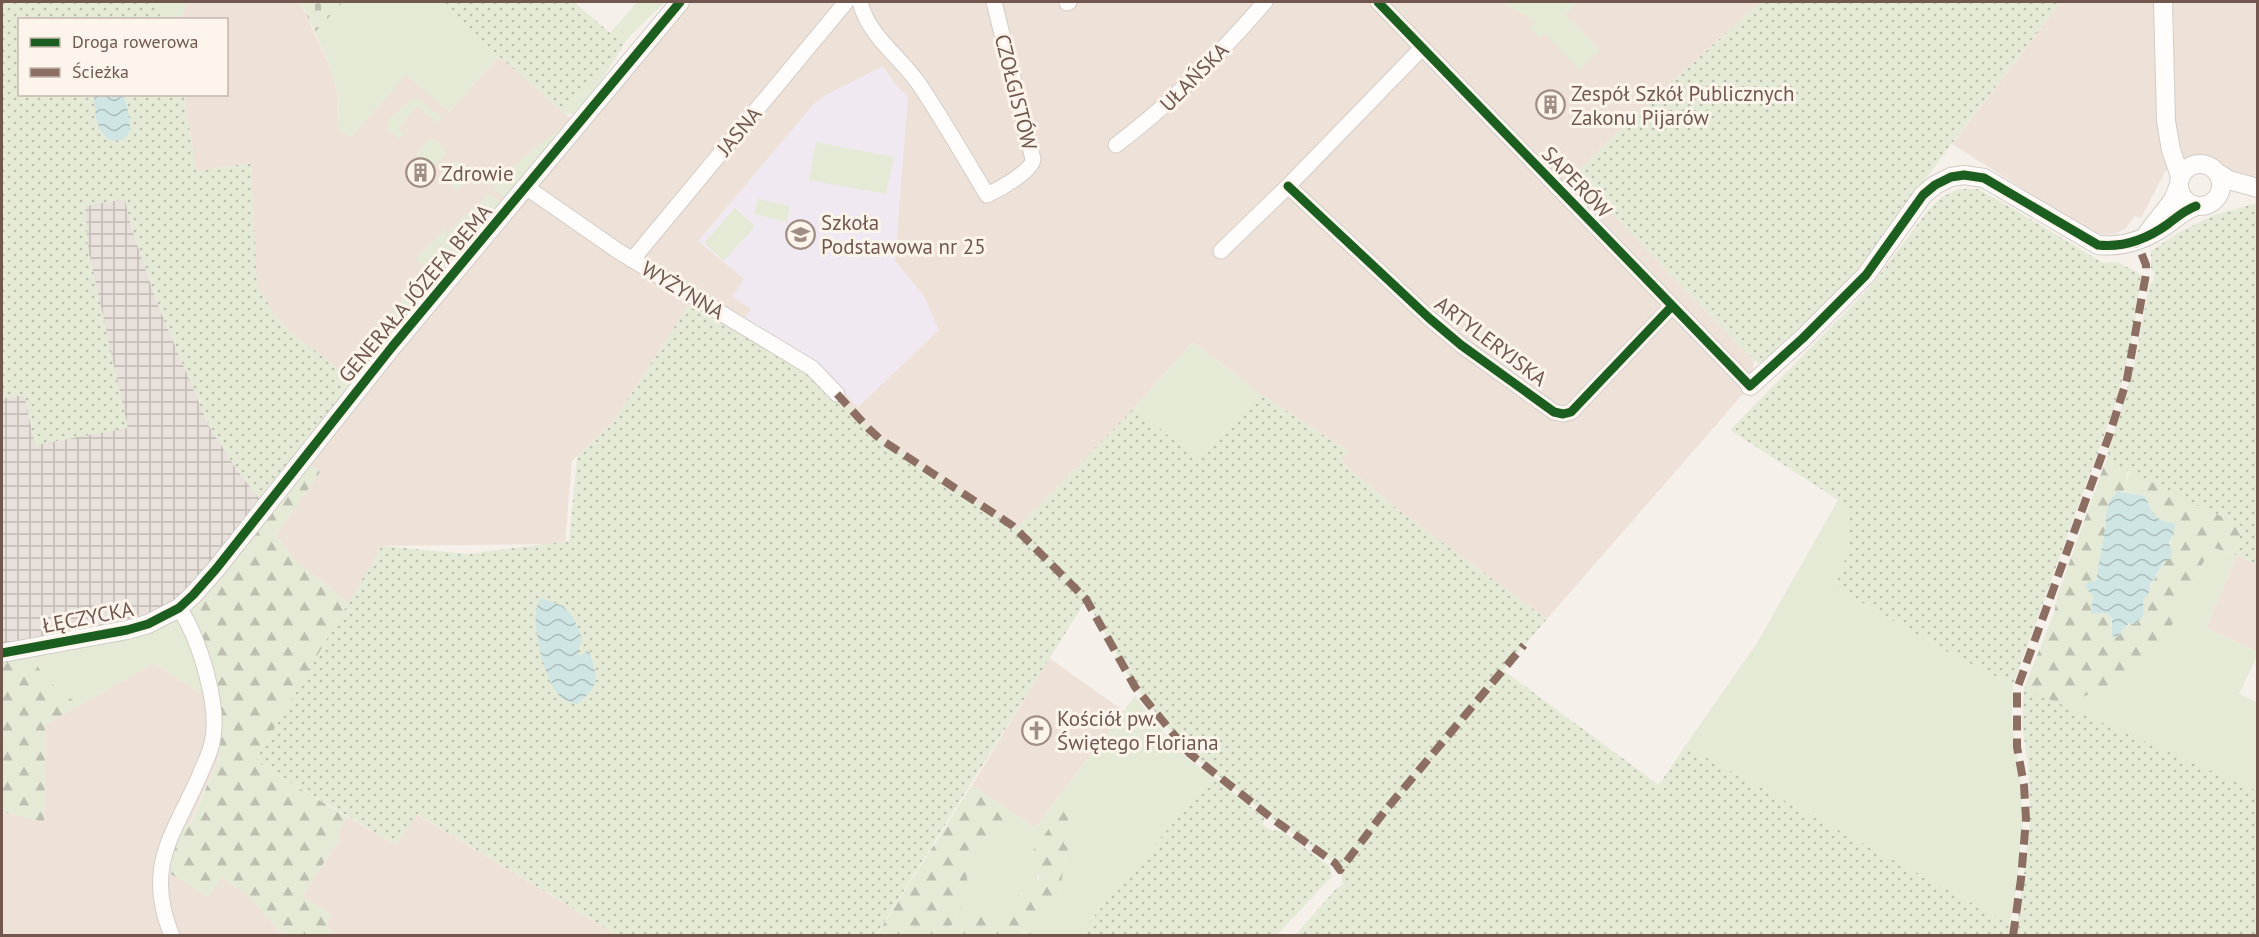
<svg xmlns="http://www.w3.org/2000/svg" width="2259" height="937" viewBox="0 0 2259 937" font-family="'PT Sans',sans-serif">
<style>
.residential{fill:#eee2d8}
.industrial{fill:url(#industrial-grid)}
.education{fill:#f1e9f1}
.grass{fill:#e4ead6}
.forest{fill:url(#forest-firs)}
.cemetery{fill:url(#cemetery-stones)}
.garden{fill:url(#garden-dots)}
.water{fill:url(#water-waves)}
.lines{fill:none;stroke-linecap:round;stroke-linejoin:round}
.minor-casing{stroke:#d3ccc6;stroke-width:17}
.tertiary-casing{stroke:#d3ccc6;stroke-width:20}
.minor{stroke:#fefdfc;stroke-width:15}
.tertiary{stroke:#fefdfc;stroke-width:18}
.quiet{stroke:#8d6e63;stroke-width:8;stroke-dasharray:15 8;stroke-linecap:butt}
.cycleway-casing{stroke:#fdf5ec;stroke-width:13}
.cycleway{stroke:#1b5e20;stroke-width:9}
.labels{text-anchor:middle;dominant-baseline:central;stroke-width:6;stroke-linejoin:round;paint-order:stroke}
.street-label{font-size:21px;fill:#71574d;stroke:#fdf5ec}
.poi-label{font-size:21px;fill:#71574d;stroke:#fdf5ec;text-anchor:start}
</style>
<defs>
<pattern id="industrial-grid" width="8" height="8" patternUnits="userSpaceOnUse" patternTransform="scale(1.5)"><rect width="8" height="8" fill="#e8e0db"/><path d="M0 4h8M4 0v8" fill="none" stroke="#c0b8b4"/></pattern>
<pattern id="forest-firs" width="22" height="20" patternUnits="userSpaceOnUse" patternTransform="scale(1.5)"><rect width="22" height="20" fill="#e4ead6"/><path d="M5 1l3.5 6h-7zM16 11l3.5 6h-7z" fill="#bdc0b0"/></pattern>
<pattern id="cemetery-stones" width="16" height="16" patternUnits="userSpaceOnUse" patternTransform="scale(1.5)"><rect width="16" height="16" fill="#e4ead6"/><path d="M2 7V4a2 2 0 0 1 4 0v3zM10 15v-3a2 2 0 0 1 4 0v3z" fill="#bdc0b0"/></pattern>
<pattern id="garden-dots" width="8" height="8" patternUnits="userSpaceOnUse" patternTransform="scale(1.5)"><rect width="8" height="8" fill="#e4ead6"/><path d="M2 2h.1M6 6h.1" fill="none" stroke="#bdc0b0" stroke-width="1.8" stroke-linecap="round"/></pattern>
<pattern id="water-waves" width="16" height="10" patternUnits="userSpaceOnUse" patternTransform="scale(1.5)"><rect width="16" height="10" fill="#cee5e4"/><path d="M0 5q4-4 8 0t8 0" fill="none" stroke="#acbcbb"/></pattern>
</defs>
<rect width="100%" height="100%" fill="#f6f0ea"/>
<path class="residential" d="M187 2H300L331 69 337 92 338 128 406 74 449 112 499 56 574 121 357 383 289 331 274 314 256 285 251 163 196 171 184 95 226 94V20H180Z
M688 2H1760L1623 127 1575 175 1754 361 1750 386 1547 619 1402 513 1341 462 1348 451 1259 393 1193 342 1135 407 1016 529 880 439 694 297 612 423 572 461 565 544 382 546 349 604 295 560 276 535 320 472 305 460Z
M2061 2H2257V184L2206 156 2185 161 2165 172 2141 218 2135 216 2125 229 2115 234 2104 235 2089 231 1952 144Z
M2237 556 2257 564V652L2206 628Z
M1049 658 1124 711 1035 828 972 785Z
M154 663 213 701 220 755 189 825 179 821 222 877 247 894 277 929 286 935 2 936V812L44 822 46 724Z
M416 814 617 935H333L326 924 302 896 340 839 336 836 347 817 396 845Z"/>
<path class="industrial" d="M125 199 131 226 157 303 209 426 237 470 262 502 187 594 143 619 2 648V398L23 395 88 248 85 206Z"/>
<path class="education" d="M883 66 895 84 908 96 895 261 924 296 939 330 858 407 815 364 743 321 751 309 732 296 744 279 698 241 813 105 822 97Z"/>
<path class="grass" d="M151 2H187L180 20 163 19Z
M343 2H437L499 56 449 112 406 75 351 137 338 128 337 92 331 69 315 32Z
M637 2H665L628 38 601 81 573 114 564 113 622 44 610 33Z
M1501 2H1579L1565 14 1600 51 1579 70 1545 34 1539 38 1530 28 1535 23 1527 16Z
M411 99 420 100 442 118 437 123 417 106 398 128 404 133 399 139 388 129 387 121Z
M560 128 562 129 505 198 493 188 500 177Z
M434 138 445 150V155L433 168 416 154 429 140Z
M816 142 894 157 886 194 809 180Z
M456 160 470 173 458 190 441 176Z
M488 193 501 202 387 339H384L381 331 417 277 425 267 416 259 447 226 444 231 449 235 454 226 475 207 477 208Z
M758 199 790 206 787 222 754 214Z
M735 208 755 226 724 261 704 243Z
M1193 342 1259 393 1198 461 1135 407Z
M2133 455 2164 466 2144 493 2145 496 2124 491Z
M1838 500 1850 518V546L1835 587 1940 648 2013 685 2012 723 2020 776 2023 821 2017 884 2010 924 1685 746 1757 643Z
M2211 547 2237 556 2206 628 2257 652V656L2239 694 2257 702V791L2061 706 2116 683 2194 582Z
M183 614 213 701 154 663 80 705C58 690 41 678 31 653Z
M1135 696 1173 745 1188 759 1213 776 1078 935H1033L1031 933 1018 929C1022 914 1034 914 1048 911L1058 898 1068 848 1063 844 1060 831 1064 822 1072 816 1058 798Z
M1046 813 1053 819 1050 830 1032 852 1039 884 1015 901 1012 915 1003 918 986 911 959 931 951 926 964 902V857L972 844 1005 831 1018 816 1035 828Z"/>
<path class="forest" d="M305 460 320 472 276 535 295 560 349 604 255 761 347 817 337 836 340 838 302 896 332 915 326 924 333 935H286L277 929 247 894 222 877 208 897 161 868 179 821 190 825 220 756 210 751 214 728 183 614Z
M2106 460 2128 470 2124 491H2118L2110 500 2106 514 2105 530 2096 581 2092 583 2093 595 2091 614 2107 613 2112 619 2111 626 2117 637 2130 623 2136 624 2144 615 2143 600 2164 562 2174 533 2153 515 2144 493 2153 473 2161 485 2243 527 2233 554 2211 547 2166 637 2138 666 2116 683 2061 706 2024 688 2054 613 2058 594Z
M31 653C41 678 58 690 80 705L46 724 44 822 2 812V658Z
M972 785 1018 816 1005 831 972 844 964 857 968 885 964 902 951 926 959 931 975 909 986 911 1003 918 1011 915C1015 897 1020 888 1039 884V876L1031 871C1025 848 1047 840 1053 819L1046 813 1058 798 1075 810 1060 831 1065 837 1064 844 1068 848 1058 898 1049 911C1035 914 1022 914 1018 930L1031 933 1033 935 876 936Z"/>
<path class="cemetery" d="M300 2H343L315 32Z"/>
<path class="garden" d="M2 2H151L163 19 20 20V94L184 95 196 171 251 163 257 285 274 314 289 331 357 383 262 502 237 470 209 426 157 303 131 226 125 199 85 206 88 248 128 428 35 445 24 395 2 398Z
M437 2H574L623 44 564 113Z
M1760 2H2061L1946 151 1858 272 1768 360 1759 363 1754 361 1575 175 1623 127Z
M1958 189H1978L2017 211 2103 263 2118 262 2141 275 2134 329 2118 397 2013 685 1940 648 1835 587 1850 546V518L1838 500 1730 430 1871 286 1929 209 1942 197Z
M2257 203H2258L2257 564 2233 554 2243 527 2106 460 2136 358 2149 285 2153 281 2154 272 2151 268V251L2178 233 2214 215Z
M694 297 837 394 869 429 880 439 1016 529 1135 407 1198 461 1259 393 1348 451 1341 462 1402 513 1547 619 1503 670 1659 785 1685 746 2010 924 2009 936 1295 935 1337 888 1343 885 1340 870 1334 863 1274 820 1189 753 1135 687 1086 600 876 935H617L417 814 396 845 255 761 382 546 468 554 569 541 577 457 612 423Z
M2024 688 2257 791 2258 932 2256 935H2016L2030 822 2028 763 2022 724Z
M1213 776 1264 818 1263 825 1270 830 1282 831 1329 866 1332 876 1277 935H1078Z"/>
<path class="water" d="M94 95H124C128 113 140 145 110 140 95 130 95 111 94 95Z
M2118 491 2145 496C2152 513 2155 522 2175 523L2174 533 2169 543 2172 553 2170 559 2164 562 2150 585V591L2143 600 2144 615 2136 624 2129 623 2117 637 2112 636V619L2107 613 2091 614 2093 595 2087 590 2086 586 2088 582 2096 581 2105 530 2106 514 2110 500Z
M541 598 563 606 573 617 582 638 578 652 580 656 587 651 589 652C599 678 599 687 577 704 568 702 563 700 557 693 544 677 527 614 541 598Z"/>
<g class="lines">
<defs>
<path id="minor" d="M860 2C869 37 899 55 919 84 943 120 965 158 987 195 999 189 1032 172 1033 159L994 2
M1378 2 1750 386
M1067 3 1069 2
M1116 145C1172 103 1220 54 1265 2
M1288 186 1429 318 1461 345 1554 412 1563 414 1571 412 1672 306
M526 187 618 251 812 368 837 394
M1221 251 1288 186 1422 48
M632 260 846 2
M172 936C144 868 172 837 199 777 203 766 210 754 212 743 221 707 199 638 179 608"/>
<path id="tertiary" d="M2163 2 2166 121 2171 150 2180 176
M2179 185a21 21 0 1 1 42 0a21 21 0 1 1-42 0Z
M2218 173 2229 180 2258 188
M2148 232 2173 200 2178 187
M1750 386 1803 338 1866 275 1923 195 1935 185 1951 177 1964 175 1984 178 2098 245C2125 248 2147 239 2168 224 2177 217 2185 210 2196 206
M2 653 127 630 148 624 179 608 193 595 216 569 392 347 680 2"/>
</defs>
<use href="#minor" class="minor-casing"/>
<use href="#tertiary" class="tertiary-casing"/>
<use href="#minor" class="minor"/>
<use href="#tertiary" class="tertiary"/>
<path class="quiet" d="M837 394 869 429 880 439 1013 526 1086 599 1135 687 1189 753 1274 820 1335 863 1340 870 1384 812 1524 645
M2013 936 2021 879 2026 819 2024 785 2017 747V689L2110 433 2127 379 2146 274V265L2137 242"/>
<defs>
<path id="cycleway" d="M1378 2 1750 386 1803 338 1866 275 1923 195 1935 185 1951 177 1964 175 1984 178 2098 245C2125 248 2147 239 2168 224 2177 217 2185 210 2196 206
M1288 186 1429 318 1461 345 1554 412 1563 414 1571 412 1672 306
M2 653 127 630 148 624 179 608 193 595 216 569 392 347 680 2"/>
</defs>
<use href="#cycleway" class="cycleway-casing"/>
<use href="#cycleway" class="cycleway"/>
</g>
<defs>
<symbol id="building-ring" viewBox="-11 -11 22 22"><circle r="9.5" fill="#fdf5ec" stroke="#a08d84" stroke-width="1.5"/><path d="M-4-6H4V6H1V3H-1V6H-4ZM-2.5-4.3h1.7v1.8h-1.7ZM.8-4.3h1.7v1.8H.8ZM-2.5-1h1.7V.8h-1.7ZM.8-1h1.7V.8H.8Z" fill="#a08d84"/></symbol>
<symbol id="school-ring" viewBox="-11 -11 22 22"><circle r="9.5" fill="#fdf5ec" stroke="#a08d84" stroke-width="1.5"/><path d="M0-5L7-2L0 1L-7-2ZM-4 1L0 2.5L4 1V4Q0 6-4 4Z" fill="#a08d84"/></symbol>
<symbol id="church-ring" viewBox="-11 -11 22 22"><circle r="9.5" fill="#fdf5ec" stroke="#a08d84" stroke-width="1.5"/><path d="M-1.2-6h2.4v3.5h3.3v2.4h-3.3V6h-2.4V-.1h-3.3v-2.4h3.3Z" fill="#a08d84"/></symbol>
</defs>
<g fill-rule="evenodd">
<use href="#building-ring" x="1534" y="88" width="33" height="33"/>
<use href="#building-ring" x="404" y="156" width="33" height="33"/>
<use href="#school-ring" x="784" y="218" width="33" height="33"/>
<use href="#church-ring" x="1020" y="714" width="33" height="33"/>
</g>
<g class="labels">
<g class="street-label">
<text transform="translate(1194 77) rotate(-45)">UŁAŃSKA</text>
<text transform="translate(1016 92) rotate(76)">CZOŁGISTÓW</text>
<text transform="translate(739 131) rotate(-50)">JASNA</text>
<text transform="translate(1577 182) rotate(46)">SAPERÓW</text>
<text transform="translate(683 290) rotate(31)">WYŻYNNA</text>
<text transform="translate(415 293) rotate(-50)">GENERAŁA JÓZEFA BEMA</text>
<text transform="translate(1491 341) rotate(37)">ARTYLERYJSKA</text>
<text transform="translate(88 617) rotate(-11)">ŁĘCZYCKA</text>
</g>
<g class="poi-label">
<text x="1571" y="93">Zespół Szkół Publicznych<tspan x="1571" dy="24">Zakonu Pijarów</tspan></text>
<text x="441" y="173">Zdrowie</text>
<text x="821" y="222">Szkoła<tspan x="821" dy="24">Podstawowa nr 25</tspan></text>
<text x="1057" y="718">Kościół pw.<tspan x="1057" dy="24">Świętego Floriana</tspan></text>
</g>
</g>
<rect width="2259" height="937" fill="none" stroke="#71574d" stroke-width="6"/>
<rect x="18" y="18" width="210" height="78" fill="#fdf5ec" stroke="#c5b6ac" stroke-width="1.5"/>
<rect x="30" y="38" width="30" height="9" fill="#1b5e20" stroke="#c5b6ac" stroke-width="1.5"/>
<text x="72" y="48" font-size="18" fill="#71574d">Droga rowerowa</text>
<rect x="30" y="68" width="30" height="9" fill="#8d6e63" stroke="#c5b6ac" stroke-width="1.5"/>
<text x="72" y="78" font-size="18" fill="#71574d">Ścieżka</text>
</svg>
